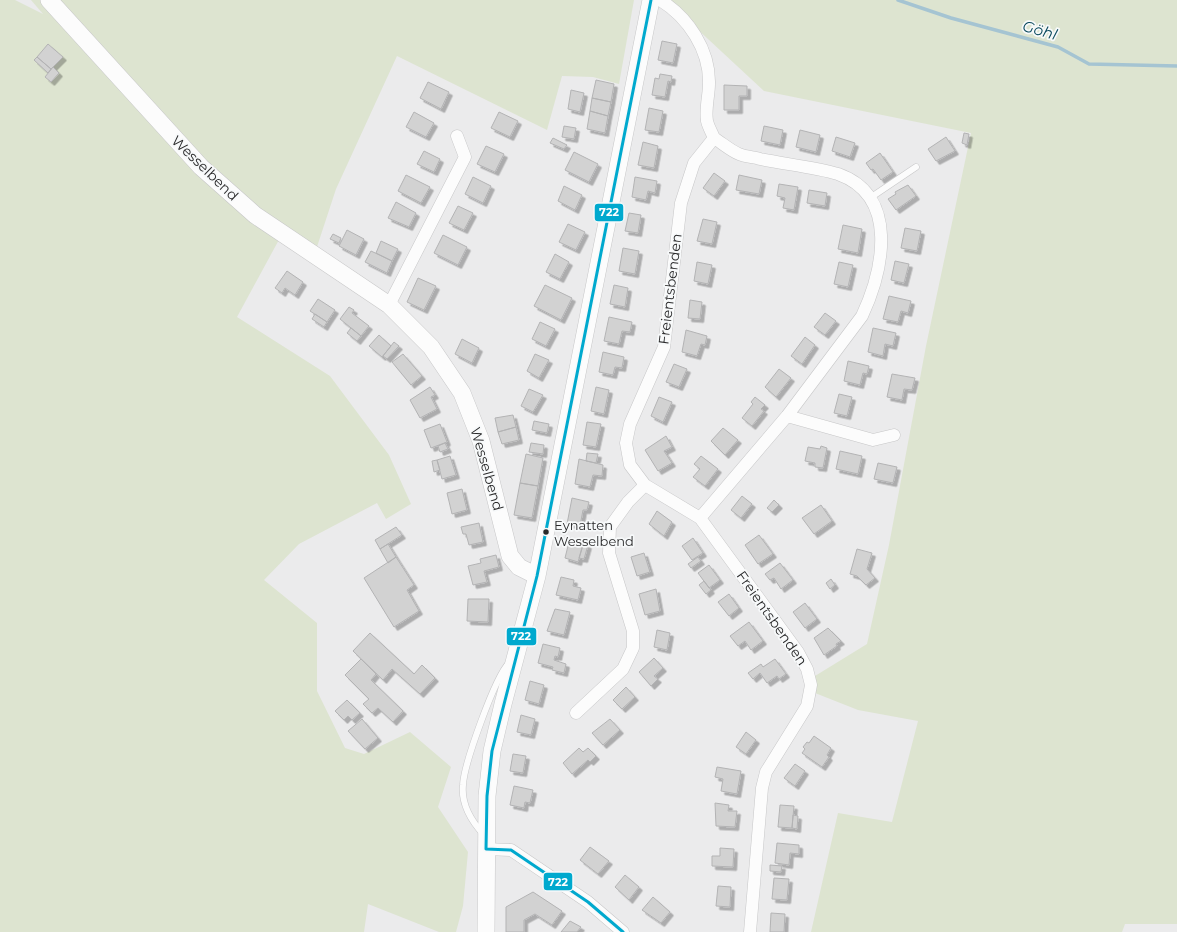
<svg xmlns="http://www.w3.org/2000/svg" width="1177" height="932" viewBox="0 0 1177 932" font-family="Montserrat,sans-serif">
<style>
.green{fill:#dde4d0}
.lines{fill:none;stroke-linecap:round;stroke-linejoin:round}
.stream{stroke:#a5c4d2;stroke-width:3.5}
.building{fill:#d2d2d2;stroke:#b3b3b4;filter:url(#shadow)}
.lane-casing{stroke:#c7c7c8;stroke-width:7}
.street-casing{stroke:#c7c7c8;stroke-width:13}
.secondary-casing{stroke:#c7c7c8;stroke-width:18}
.lane{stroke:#fcfcfc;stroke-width:6}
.street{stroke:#fcfcfc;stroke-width:12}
.secondary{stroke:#fcfcfc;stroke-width:17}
.bus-1-casing{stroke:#f7f9fa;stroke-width:6}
.bus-1{stroke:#00a9ce;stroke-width:3}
.bus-dot{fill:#29292a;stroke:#f7f9fa;stroke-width:1.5}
.labels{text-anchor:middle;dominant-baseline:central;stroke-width:3.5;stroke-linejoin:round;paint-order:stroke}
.bus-label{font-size:13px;fill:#29292a;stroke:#f7f9fa;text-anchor:start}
.street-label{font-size:14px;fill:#29292a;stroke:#f7f9fa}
.water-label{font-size:15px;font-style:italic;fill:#09495d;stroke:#f7f9fa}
.line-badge{stroke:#f7f9fa;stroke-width:1.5}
.badge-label{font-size:11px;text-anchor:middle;font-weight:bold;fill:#fff}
</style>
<defs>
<filter id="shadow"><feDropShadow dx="3.5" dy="3.5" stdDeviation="0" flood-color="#0004"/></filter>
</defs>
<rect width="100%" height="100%" fill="#ebebec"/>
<path class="green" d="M0 0H15L43 14 31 0H634L619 84 593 77 562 76 547 130 397 56 336 189 313 259 281 236 237 317 330 376 389 455 411 504 386 519 377 503 299 544 264 580 317 623V691L345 748 364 754 410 732 451 767 438 807 468 852 463 906 456 932H439L368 904 364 932H0Z
M666 0H1177V924H1125L1122 932H811L838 813 892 822 918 721 858 710 815 693V676L867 644 889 545 926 346 971 133 764 91Z"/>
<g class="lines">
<path class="stream" d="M898 0 951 18 1058 47 1089 64 1177 66"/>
</g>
<path class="building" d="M662 41 677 44 673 63 658 60Z
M48 44 63 57 51 69 37 57Z
M37 57 51 69 48 73 34 60Z
M53 67 59 73 51 82 45 77Z
M660 74 672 76 671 82 668 81 665 97 652 95 655 78 659 79Z
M596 80 614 84 611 102 592 98Z
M428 82 449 92 441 109 420 98Z
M724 85 747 86V96H739V110H724Z
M571 90 584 93 580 112 568 109Z
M592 98 611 102 608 116 590 111Z
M649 108 663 111 659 132 645 130Z
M590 111 608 116 605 133 587 129Z
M414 112 434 123 426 137 406 127Z
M499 112 518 121 510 137 491 128Z
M564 126 576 128 574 139 562 137Z
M764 126 783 130 780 145 761 141Z
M800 130 820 135 816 152 796 147Z
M964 133 969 134 967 145 962 143Z
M836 137 855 143 850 157 832 151Z
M946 137 955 151 936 161 928 149Z
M553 138 567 145 564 149 550 143Z
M643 142 658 146 654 168 638 165Z
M486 146 504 154 495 172 477 164Z
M424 151 440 159 434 172 417 164Z
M574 152 598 164 589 182 565 170Z
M880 153 893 172 881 180 873 169 871 170 866 163Z
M714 173 725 181 714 196 703 188Z
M406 175 430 187 421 203 398 191Z
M739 175 762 180 759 194 736 190Z
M473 177 491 186 483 203 465 194Z
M635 177 657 181 655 193 648 191 646 200 632 197Z
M779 184 798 187 794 210 783 208 785 198 777 196Z
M908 185 916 196 896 210 888 199 896 194 895 192Z
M564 186 582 195 575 210 558 201Z
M809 190 827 193 825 206 807 203Z
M396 202 416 213 409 227 388 218Z
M458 206 473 213 464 230 449 223Z
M629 213 641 215 638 233 625 231Z
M703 219 717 222 712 244 697 241Z
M568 224 585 232 576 250 559 242Z
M843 225 862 229 858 253 838 249Z
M905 228 921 231 917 251 901 248Z
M347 230 364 239 356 255 339 246Z
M333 234 341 238 339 243 330 239Z
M443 235 467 247 458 265 434 253Z
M381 241 398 249 392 261 376 253Z
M623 248 639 251 635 274 619 271Z
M371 251 392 261 387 273 365 262Z
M555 254 569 262 560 279 546 272Z
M895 261 909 264 904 283 891 280Z
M697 262 712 265 708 284 694 281Z
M839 262 853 265 848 287 834 284Z
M287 271 303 282 295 295 285 288 282 293 275 288Z
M418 278 436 286 424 310 407 302Z
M545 285 572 298 561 320 534 306Z
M614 285 628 288 625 307 610 304Z
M889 296 911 301 908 313 901 311 898 322 883 319Z
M318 299 335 310 327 322 310 311Z
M690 300 702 302 700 319 688 318Z
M349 307 354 310 352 313 369 326 361 336 340 319Z
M825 313 836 321 825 335 814 327Z
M315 314 327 322 324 327 312 319Z
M609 317 632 322 630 332 622 331 619 344 604 341Z
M540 322 555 329 546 346 532 339Z
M351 328 361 336 357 341 347 333Z
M873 328 896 333 893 346 885 344 883 356 868 352Z
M686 330 707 336 705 345 701 344 697 356 682 352Z
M379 335 391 346 382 357 369 346Z
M805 337 815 345 802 364 791 356Z
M462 339 479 348 472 363 455 354Z
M394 342 399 346 387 359 383 356Z
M603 352 624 357 622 368 615 367 613 375 599 372Z
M403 354 422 376 411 385 392 362Z
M535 354 549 360 539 378 527 371Z
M848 361 869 366 867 374 863 373 860 385 844 381Z
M674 364 687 369 679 387 666 382Z
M779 369 791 378 776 397 765 387Z
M892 374 915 378 912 390 904 389 902 400 887 397Z
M430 387 435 395 431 397 437 409 420 418 410 400Z
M596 387 609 390 604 414 591 411Z
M529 389 543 395 533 412 521 406Z
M839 394 852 397 847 416 834 413Z
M659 397 672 402 663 422 651 416Z
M755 397 765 405 761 409 764 411 752 426 742 418 753 404 751 402Z
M513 415 516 427 498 432 495 418Z
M534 421 549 424 547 433 532 430Z
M587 422 601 424 596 447 583 445Z
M440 424 447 442 431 448 424 430Z
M516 427 519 440 502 444 498 432Z
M723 428 738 440 725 455 711 441Z
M666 436 672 447 664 451 672 463 658 471 645 450Z
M445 443 448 449 440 452 438 446Z
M531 443 544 445 543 454 529 452Z
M821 446 827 448 823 468 815 467V463L805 461 808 447 820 449Z
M840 451 862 456 858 474 836 469Z
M587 453 598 454 596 463 586 461Z
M526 454 543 458 538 486 520 483Z
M450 456 456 475 442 479 437 460Z
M701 456 718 469 705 486 693 477 700 469 694 464Z
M579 459 603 465 602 476 593 475 590 487 575 484Z
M437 460 440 470 434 472 432 461Z
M878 463 897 467 893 483 874 479Z
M520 483 538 486 532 518 514 515Z
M462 489 467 510 452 514 447 493Z
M742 496 752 504 741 518 731 510Z
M572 498 589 502 587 510H583L580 526 567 524Z
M774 500 779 505 772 512 767 508Z
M821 505 832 521 814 534 802 518Z
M657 511 672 522 664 536 649 524Z
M479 523 483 542 469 545 466 534H463L461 527Z
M396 527 402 535 380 549 375 540Z
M759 535 773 554 758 564 745 545Z
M570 538 584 542 578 562 565 558Z
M693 538 703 553 692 560 682 546Z
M388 544 396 557 388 563 380 549Z
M583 544 588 545 584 559 579 558Z
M857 549 872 553 867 569 875 578 866 585 857 576 850 574Z
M644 553 650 572 637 576 631 557Z
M496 555 499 567 484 571 487 582 473 585 468 566 481 563 480 559Z
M396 557 414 585 407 590 419 611 394 627 364 578Z
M698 557 701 561 691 568 688 564Z
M780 563 793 580 781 589 774 578 770 580 765 574Z
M709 565 720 580 709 588 698 573Z
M561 577 574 580 573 586 581 588 578 600 556 595Z
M831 579 835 585 830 589 826 583Z
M704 581 711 590 706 594 699 585Z
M656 589 660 611 645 615 639 594Z
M729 594 739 608 729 616 718 602Z
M468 599H489L488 622 467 621Z
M805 603 817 619 805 628 793 612Z
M555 609 570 612 564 635 547 631Z
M749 622 763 641 751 650 745 641 738 646 730 636Z
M828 628 841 641 836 644 837 646 824 655 814 638Z
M657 630 670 633 667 650 654 647Z
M370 633 414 674 422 665 435 678 420 694 392 669 383 680 353 651Z
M543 644 560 648 558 657 555 656 554 660 566 664 564 673 552 670 553 667 538 663Z
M654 658 663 668 654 676 658 679 651 686 639 672Z
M361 659 376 674 371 680 403 711 393 722 378 708 372 713 363 704 369 699 345 675Z
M775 659 786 674 779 679 777 676 767 683 760 673 753 679 748 673 761 664 763 667Z
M530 681 544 685 539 704 525 700Z
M626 687 635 697 622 709 613 700Z
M347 700 360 713 352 720 348 716 344 720 335 711Z
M521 715 535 719 531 735 517 732Z
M362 719 378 738 365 749 348 731Z
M610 719 620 730 603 745 592 733Z
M746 732 756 740 746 754 736 747Z
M814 736 831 748 827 755 829 757 822 767 802 753 805 749 803 747 807 742 809 743Z
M579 748 583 752 588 748 596 756 590 762 588 760 572 774 563 763Z
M513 754 526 756 523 773 510 771Z
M795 764 805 771 795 786 784 778Z
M717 767 741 771 737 794 721 791 723 779 715 777Z
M514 786 533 790 530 803 525 802 524 808 510 805Z
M715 803 729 805 728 811H737L735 827 716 826Z
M780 805 794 806 792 828 778 827Z
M793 815 798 816 797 829 792 828Z
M777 843 799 845V854L790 853 789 865 775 863Z
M590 847 609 861 598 874 580 860Z
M720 848 734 849 733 867 712 866V856H720Z
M770 865 782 866 781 872 770 871Z
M625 875 639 887 629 900 615 887Z
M774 878 789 879 787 900 772 899Z
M718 886 731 887 730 907 716 906Z
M533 892 562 911 552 925 535 914 524 920V932H506V907Z
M653 897 670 912 661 923 642 910Z
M771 913 785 914 784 932H770Z
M570 921 581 927 577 932H561Z"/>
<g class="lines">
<defs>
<path id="lane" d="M870 198 916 167
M484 835C472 822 461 804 463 785 464 764 495 677 509 663"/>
<path id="street" d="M714 138C722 143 731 151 739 154 746 157 754 157 760 159 784 164 815 167 838 174 900 196 883 271 862 316L787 416 700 518 798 652 807 669 811 685 807 706 766 772 762 788 750 932
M389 305 465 157 457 136
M787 416 873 440 894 435
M645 485 700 518
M576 713 623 669 633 648V631L609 553 610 527 628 502 645 485 630 465 626 443 630 424 664 347 681 203 694 163 714 138C712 133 708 126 707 121 705 109 709 95 709 84 710 50 688 17 660 0
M486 849 511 850 588 902 623 932"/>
<path id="secondary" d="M49 0 201 167 255 215 389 305 431 347 462 393 481 441 510 556 519 567 537 576
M486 932 487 796 492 751 503 704 537 576 651 0"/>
</defs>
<use href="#lane" class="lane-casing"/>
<use href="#street" class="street-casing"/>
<use href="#secondary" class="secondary-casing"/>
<use href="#lane" class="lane"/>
<use href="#street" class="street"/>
<use href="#secondary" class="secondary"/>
<defs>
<path id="bus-1" d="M486 849 487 796 492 751 537 576 651 0
M486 849 511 850 588 902 623 932"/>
</defs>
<use href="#bus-1" class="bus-1-casing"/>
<use href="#bus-1" class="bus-1"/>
</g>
<circle class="bus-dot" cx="546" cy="532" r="3.5"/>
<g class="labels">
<g class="bus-label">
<text x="554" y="525">Eynatten<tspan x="554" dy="16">Wesselbend</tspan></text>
</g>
<g class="street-label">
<text transform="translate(205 168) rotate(44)">Wesselbend</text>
<text transform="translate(670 289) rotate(-83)">Freientsbenden</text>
<text transform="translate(487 469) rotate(74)">Wesselbend</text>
<text transform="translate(772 618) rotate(55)">Freientsbenden</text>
</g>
<g class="water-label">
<text transform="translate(1040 30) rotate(16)">Göhl</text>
</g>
</g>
<g class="line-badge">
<rect x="594" y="203" width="30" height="19" rx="4" fill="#00a9ce"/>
<rect x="506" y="627" width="31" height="19" rx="4" fill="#00a9ce"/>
<rect x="543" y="872" width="30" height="19" rx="4" fill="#00a9ce"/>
</g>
<g class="badge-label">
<text x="609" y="216">722</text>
<text x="521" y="640">722</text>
<text x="558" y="886">722</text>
</g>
</svg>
